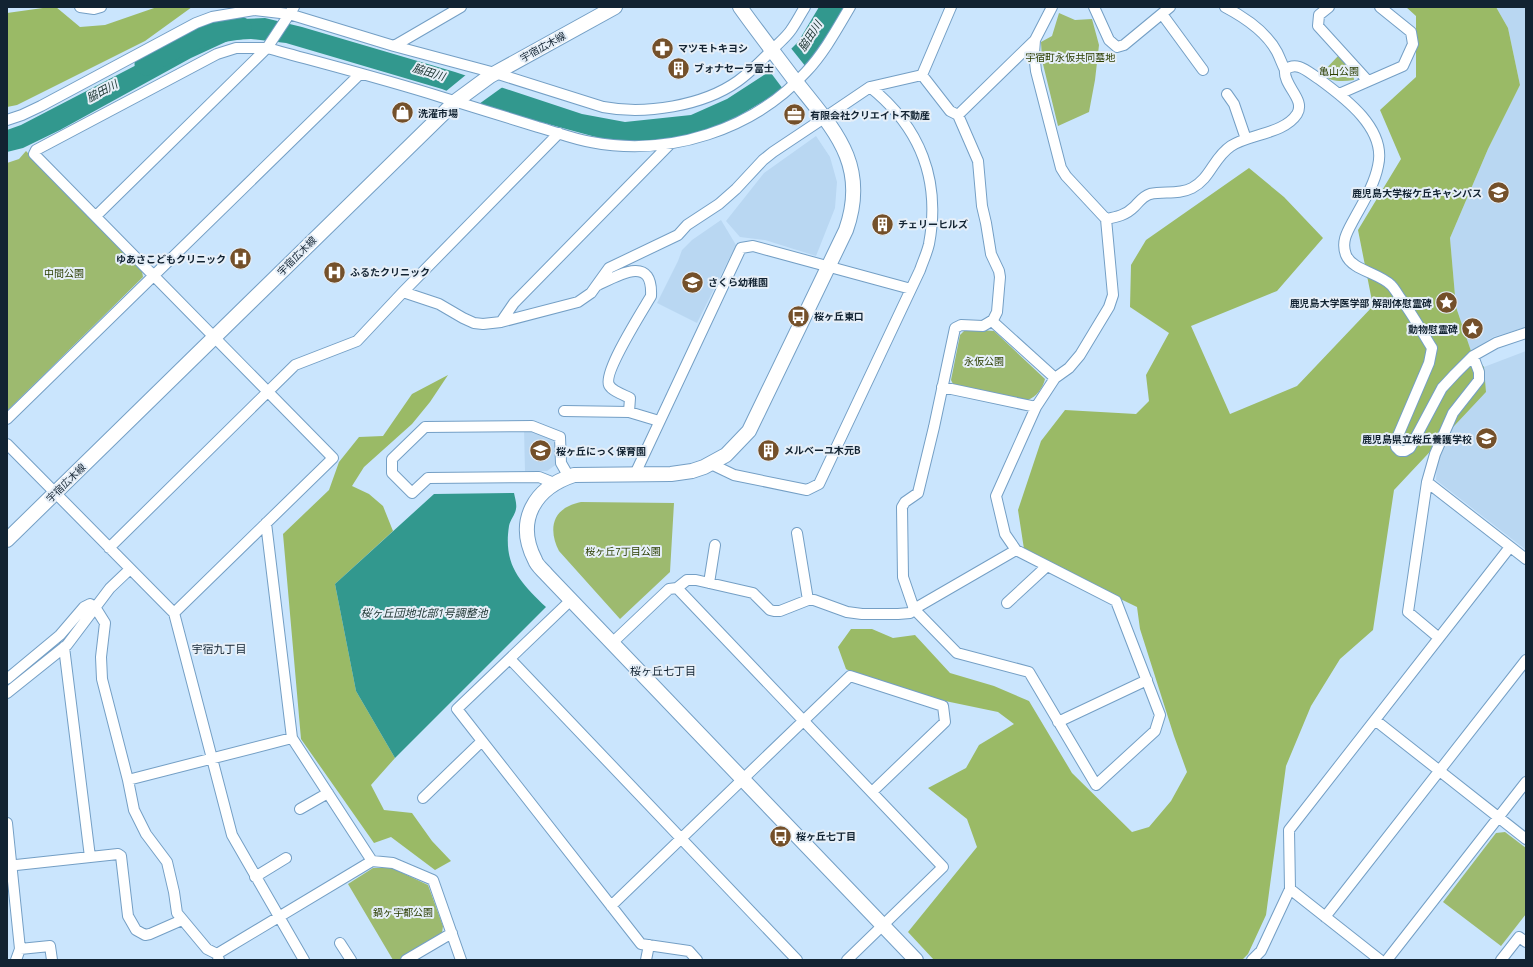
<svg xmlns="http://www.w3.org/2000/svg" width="1533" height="967" viewBox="0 0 1533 967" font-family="Ubuntu,'Noto Sans JP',sans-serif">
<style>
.built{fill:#b9d7f2}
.green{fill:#9dba6f}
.forest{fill:#9aba66}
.water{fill:#32988e}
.pier{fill:#cae5fd}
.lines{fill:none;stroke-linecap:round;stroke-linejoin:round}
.river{stroke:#32988e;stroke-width:23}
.street-casing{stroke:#749fc5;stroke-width:12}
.secondary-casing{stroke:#749fc5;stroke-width:16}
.street{stroke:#fff;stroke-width:10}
.secondary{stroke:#fff;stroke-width:14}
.labels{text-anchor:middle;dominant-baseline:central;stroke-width:4;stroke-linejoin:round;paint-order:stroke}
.street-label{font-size:10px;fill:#122332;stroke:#e6eff8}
.poi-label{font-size:10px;font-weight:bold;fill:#122332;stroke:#e6eff8;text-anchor:start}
.park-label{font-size:10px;fill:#2b3e00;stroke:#e6eff8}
.water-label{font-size:11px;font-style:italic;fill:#203734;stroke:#e6eff8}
.neighbourhood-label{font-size:11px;fill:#122332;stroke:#e6eff8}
</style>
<rect width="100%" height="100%" fill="#cae5fd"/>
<path class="built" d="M1496 7H1526V327L1493 337 1471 351 1456 307 1450 238 1488 149 1520 85 1508 28Z
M816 136 830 157 837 182 835 208 816 256 765 240 740 237 726 221 764 173Z
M721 220 736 245 697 323 657 303 678 261 682 250 692 240Z
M1526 351V550L1436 480 1437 462 1458 415 1486 392 1484 367Z
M524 429H531L557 439V464L547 471H525Z"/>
<path class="green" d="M1059 13 1075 20 1092 19 1099 45 1095 80 1089 112 1058 126 1042 60 1041 42 1052 36Z
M1339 55 1353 69 1354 80C1342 82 1330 82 1321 74Z
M26 151 142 271 143 277 7 411V163L19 159Z
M980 330 994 331 1045 379C1043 388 1036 397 1028 400L953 384 951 380 960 335 964 331Z
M581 502 674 503 670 572 620 619 559 551C551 536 549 515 569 506 572 504 577 503 581 502Z
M1505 832 1526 848V914L1501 946 1443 902 1496 833Z
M373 868H392L428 885 443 926 442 933 399 960H393L348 884Z"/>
<path class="forest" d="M50 7H56L80 27 105 25 157 7H192L145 41 17 105 7 107V13Z
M1406 7H1496L1508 28 1520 85 1488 149 1450 238 1456 307 1471 351 1484 367 1486 392 1394 490 1373 630 1340 659 1311 706 1286 766 1266 915 1248 954 1242 960H934L908 932 977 847 967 819 928 788 966 768 979 745 1014 724 998 712 878 687 846 669 838 647 851 629H872L893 638 915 635 950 673 994 686 1029 701 1072 773 1132 832 1149 827 1171 801 1187 772 1174 736 1140 629 1137 607 1073 576 1024 549 1018 510 1041 441 1065 410 1136 414 1149 401 1146 375 1169 333 1130 307 1131 265 1146 240 1249 168 1284 197 1323 238 1277 291 1191 326 1230 414 1297 386 1373 306 1358 230 1401 159 1380 110 1416 77V16Z
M448 375 430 402 412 424 364 467 352 486 369 494 383 506 393 531 335 584 356 691 395 758 371 785 384 810 412 813 432 841 451 861 435 870 391 837 374 843 301 739 283 534 329 490 339 462 359 437 383 436 412 394Z"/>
<path class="water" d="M819 7H846L809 62 779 92 725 124 690 135 662 140 618 143 492 109 442 89 286 43 251 39 230 40 191 58 60 130 23 148 7 152V130L21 125 148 59 241 19 265 18 302 27 455 72 582 114 625 122 691 115 727 99 767 73 798 42Z
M514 493C515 498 517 504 516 509 515 515 510 520 509 526 503 565 520 582 546 607L395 758 356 691 335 584 434 494Z"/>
<path class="pier" d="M790 47 806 67 783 89 768 69Z
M467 74 504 86 479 104 445 92Z"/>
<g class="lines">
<path class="river" d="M146 64 175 47 208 33 240 28"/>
<defs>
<path id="street" d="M80 7 94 9 101 7
M1094 7 1109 40 1117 47 1124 45 1170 7
M1225 7C1244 17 1267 33 1277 52 1280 58 1282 64 1285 70
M1329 7 1319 15 1318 26 1368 81
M1162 14 1203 70
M394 46 461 7
M922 75 951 7
M1227 94 1234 104 1246 139
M1339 94 1403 66 1413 44 1411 32 1380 7
M958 115 1035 40
M7 120 22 115 41 106 196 23 212 17 254 10 289 14 394 46 495 73 603 107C645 115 703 106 738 81 752 71 764 58 776 46 781 41 787 36 791 30 796 23 800 15 805 7
M96 216 267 48 294 7
M1106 219C1117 217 1126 215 1134 207 1139 202 1143 196 1150 194 1165 191 1178 195 1192 188 1211 178 1213 158 1231 146 1249 134 1284 134 1297 114 1306 99 1283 86 1285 70 1297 60 1308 72 1319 79 1345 98 1387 129 1378 166 1374 186 1362 204 1353 221 1347 232 1341 242 1346 255 1352 270 1379 273 1391 285 1395 289 1398 295 1401 299 1413 315 1422 332 1432 348L1429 363 1397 438 1396 447 1400 451H1405L1410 448 1442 388 1455 374 1473 356 1496 343 1526 333
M598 285C620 274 653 255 651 296 643 310 603 372 609 385 612 391 624 395 630 398L629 412
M403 292 439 304 463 318 474 323 483 324 501 322 578 302 591 293 609 268 678 235 687 225 719 204 736 189 763 160 773 152 836 110 870 87 922 75 950 111 958 115 978 161 982 206 986 223 991 254 999 271 1000 277 997 312 993 320 983 326 961 325 955 328 934 427 918 493 905 502 902 507 903 577 914 609 957 653 1029 672 1096 785 1155 731 1160 715 1116 601 1016 550 1005 534 996 496 1036 407 1055 378 1069 368 1080 355 1109 307 1113 295 1106 219 1066 176 1061 168 1036 71 1034 53 1035 40 1052 7
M992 321 1055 378
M501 322 514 303 670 144
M942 387 1036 407
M564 411 629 412 659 421
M7 419 360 74
M7 444 174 613 232 835 304 960
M711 464 734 475 807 490 819 484 920 270C923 261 927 253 929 244 941 180 920 127 870 87
M635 474 741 248 753 246 911 289
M1427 482 1526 559
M554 483 539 477 428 478 412 493 392 473V459L425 427 532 426 560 437 561 463 569 477
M266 523 292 738 372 861 393 863 433 880 461 960
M797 533 808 600
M109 548 295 365 357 341 403 292 559 133
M709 583 715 545
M677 588 687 580H696L753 593 770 610 774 611H780L808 600H814L847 612 862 614H898L910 613 914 609 1016 550
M571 600 457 709 641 944 689 951 697 960
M1007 603 1047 566
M174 613 333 458 34 154 36 150 217 54 236 48H267C325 64 384 79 441 97 473 107 506 117 538 127 556 132 573 139 591 142 669 157 753 130 806 72 824 53 837 29 850 7
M1439 638 1408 612 1427 482 1435 454 1453 413 1479 380V372L1473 356
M612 643 669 589 677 588 943 867 847 960
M64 647 90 857
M510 659 797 960
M7 679 60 635 84 607 90 604 95 607 105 623 101 657 102 679 128 780 134 810 146 834 167 862 174 892 177 913 207 949 217 954 219 960
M7 693 67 645 110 588 130 569
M1375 720 1526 839
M1058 722 1147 680
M128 780 292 738
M423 798 482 741
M300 809 328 793
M7 823 20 949 16 960
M7 866 118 854 121 856 128 916 136 930 145 935 150 934 182 920
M255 877 286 858
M1290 889 1380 960
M611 906 850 676 943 706 945 722 872 792
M1325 917 1526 660
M340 943 351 960
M20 949 50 946 52 960
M217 954 372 861
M406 960 452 933
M646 960 649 945
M1252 960 1261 951 1290 889 1289 830 1510 547
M1387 960 1526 782
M1501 960 1519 937 1526 942"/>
<path id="secondary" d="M740 7C757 31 775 54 793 78 831 127 870 162 846 230L749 431 726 455 704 467 692 471 671 474 574 475C534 488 515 521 535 560 537 566 543 570 547 575L916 960
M7 540 456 101 490 76 615 7"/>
</defs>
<use href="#street" class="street-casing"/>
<use href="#secondary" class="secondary-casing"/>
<use href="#street" class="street"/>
<use href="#secondary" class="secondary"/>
</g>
<defs>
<symbol id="pharmacy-disc" viewBox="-11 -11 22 22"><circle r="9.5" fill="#74502a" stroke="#e6eff8"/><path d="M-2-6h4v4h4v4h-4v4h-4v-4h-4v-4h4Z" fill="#fff"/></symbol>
<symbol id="building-disc" viewBox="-11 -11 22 22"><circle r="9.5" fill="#74502a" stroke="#e6eff8"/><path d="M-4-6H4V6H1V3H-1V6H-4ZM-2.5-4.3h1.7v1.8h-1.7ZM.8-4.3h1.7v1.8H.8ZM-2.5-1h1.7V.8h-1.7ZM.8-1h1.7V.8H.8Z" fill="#fff"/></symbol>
<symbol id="shop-disc" viewBox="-11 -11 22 22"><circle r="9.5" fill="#74502a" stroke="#e6eff8"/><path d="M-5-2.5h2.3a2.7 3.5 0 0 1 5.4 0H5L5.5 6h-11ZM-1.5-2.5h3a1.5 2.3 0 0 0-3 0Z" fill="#fff"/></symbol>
<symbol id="office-disc" viewBox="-11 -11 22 22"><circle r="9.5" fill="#74502a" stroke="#e6eff8"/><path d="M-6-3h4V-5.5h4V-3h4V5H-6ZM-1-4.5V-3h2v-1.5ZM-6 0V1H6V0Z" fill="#fff"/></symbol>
<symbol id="university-disc" viewBox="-11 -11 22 22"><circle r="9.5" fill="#74502a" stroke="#e6eff8"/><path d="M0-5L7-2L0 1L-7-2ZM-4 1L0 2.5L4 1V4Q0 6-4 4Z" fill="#fff"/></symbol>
<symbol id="hospital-disc" viewBox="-11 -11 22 22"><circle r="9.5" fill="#74502a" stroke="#e6eff8"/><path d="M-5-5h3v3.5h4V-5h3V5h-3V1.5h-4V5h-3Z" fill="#fff"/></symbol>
<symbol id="school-disc" viewBox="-11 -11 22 22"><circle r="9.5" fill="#74502a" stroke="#e6eff8"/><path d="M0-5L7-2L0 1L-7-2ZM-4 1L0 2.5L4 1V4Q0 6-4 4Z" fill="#fff"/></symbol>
<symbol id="sight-disc" viewBox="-11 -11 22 22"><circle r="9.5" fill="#74502a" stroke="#e6eff8"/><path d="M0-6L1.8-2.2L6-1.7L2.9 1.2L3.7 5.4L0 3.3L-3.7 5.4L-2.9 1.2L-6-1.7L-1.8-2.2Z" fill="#fff"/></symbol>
<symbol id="bus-disc" viewBox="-11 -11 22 22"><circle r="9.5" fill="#74502a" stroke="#e6eff8"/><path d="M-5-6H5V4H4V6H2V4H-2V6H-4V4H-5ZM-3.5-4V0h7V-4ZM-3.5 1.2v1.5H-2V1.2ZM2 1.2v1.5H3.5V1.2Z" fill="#fff"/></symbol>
</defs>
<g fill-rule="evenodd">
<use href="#pharmacy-disc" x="650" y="36" width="25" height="25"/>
<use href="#building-disc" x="666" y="56" width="25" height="25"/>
<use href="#shop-disc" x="390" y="100" width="25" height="25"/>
<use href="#office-disc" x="782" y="102" width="25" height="25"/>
<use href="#university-disc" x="1486" y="180" width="25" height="25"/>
<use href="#building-disc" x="870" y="212" width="25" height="25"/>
<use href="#hospital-disc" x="228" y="246" width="25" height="25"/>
<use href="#hospital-disc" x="322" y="260" width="25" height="25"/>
<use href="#school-disc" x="680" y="270" width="25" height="25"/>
<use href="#sight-disc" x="1434" y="290" width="25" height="25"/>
<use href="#bus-disc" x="786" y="304" width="25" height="25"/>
<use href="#sight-disc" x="1460" y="316" width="25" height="25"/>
<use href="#school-disc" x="1474" y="426" width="25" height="25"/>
<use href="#building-disc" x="756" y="438" width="25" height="25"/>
<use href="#school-disc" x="528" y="438" width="25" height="25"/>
<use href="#bus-disc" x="768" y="824" width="25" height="25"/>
</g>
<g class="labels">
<g class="street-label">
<text transform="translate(543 47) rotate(-29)">宇宿広木線</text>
<text transform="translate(297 256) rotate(-45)">宇宿広木線</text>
<text transform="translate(66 483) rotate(-44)">宇宿広木線</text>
</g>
<g class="poi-label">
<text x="678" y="48">マツモトキヨシ</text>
<text x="694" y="68">ブォナセーラ富士</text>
<text x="418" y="113">洗濯市場</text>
<text x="810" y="115">有限会社クリエイト不動産</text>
<text x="1482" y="193" text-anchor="end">鹿児島大学桜ケ丘キャンパス</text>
<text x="898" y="224">チェリーヒルズ</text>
<text x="226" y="259" text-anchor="end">ゆあさこどもクリニック</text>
<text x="350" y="272">ふるたクリニック</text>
<text x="708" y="282">さくら幼稚園</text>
<text x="1432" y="303" text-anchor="end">鹿児島大学医学部 解剖体慰霊碑</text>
<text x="814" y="316">桜ヶ丘東口</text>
<text x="1458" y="329" text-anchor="end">動物慰霊碑</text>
<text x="1472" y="439" text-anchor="end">鹿児島県立桜丘養護学校</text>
<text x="784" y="450">メルベーユ木元B</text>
<text x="556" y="451">桜ヶ丘にっく保育園</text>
<text x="796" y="836">桜ヶ丘七丁目</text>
</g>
<g class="park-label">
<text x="1070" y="57">宇宿町永仮共同墓地</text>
<text x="1339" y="71">亀山公園</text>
<text x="64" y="273">中間公園</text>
<text x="984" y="361">永仮公園</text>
<text x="623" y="551">桜ヶ丘7丁目公園</text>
<text x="403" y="912">鍋ヶ宇都公園</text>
</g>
<g class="water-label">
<text transform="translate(810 36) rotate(-57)">脇田川</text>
<text transform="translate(429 72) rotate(17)">脇田川</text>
<text transform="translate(102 91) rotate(-28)">脇田川</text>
<text x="424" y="613">桜ヶ丘団地北部1号調整池</text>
</g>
<g class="neighbourhood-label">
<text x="219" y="649">宇宿九丁目</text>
<text x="663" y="671">桜ヶ丘七丁目</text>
</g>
</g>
<rect width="1533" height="967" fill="none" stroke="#122332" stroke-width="16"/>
</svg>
